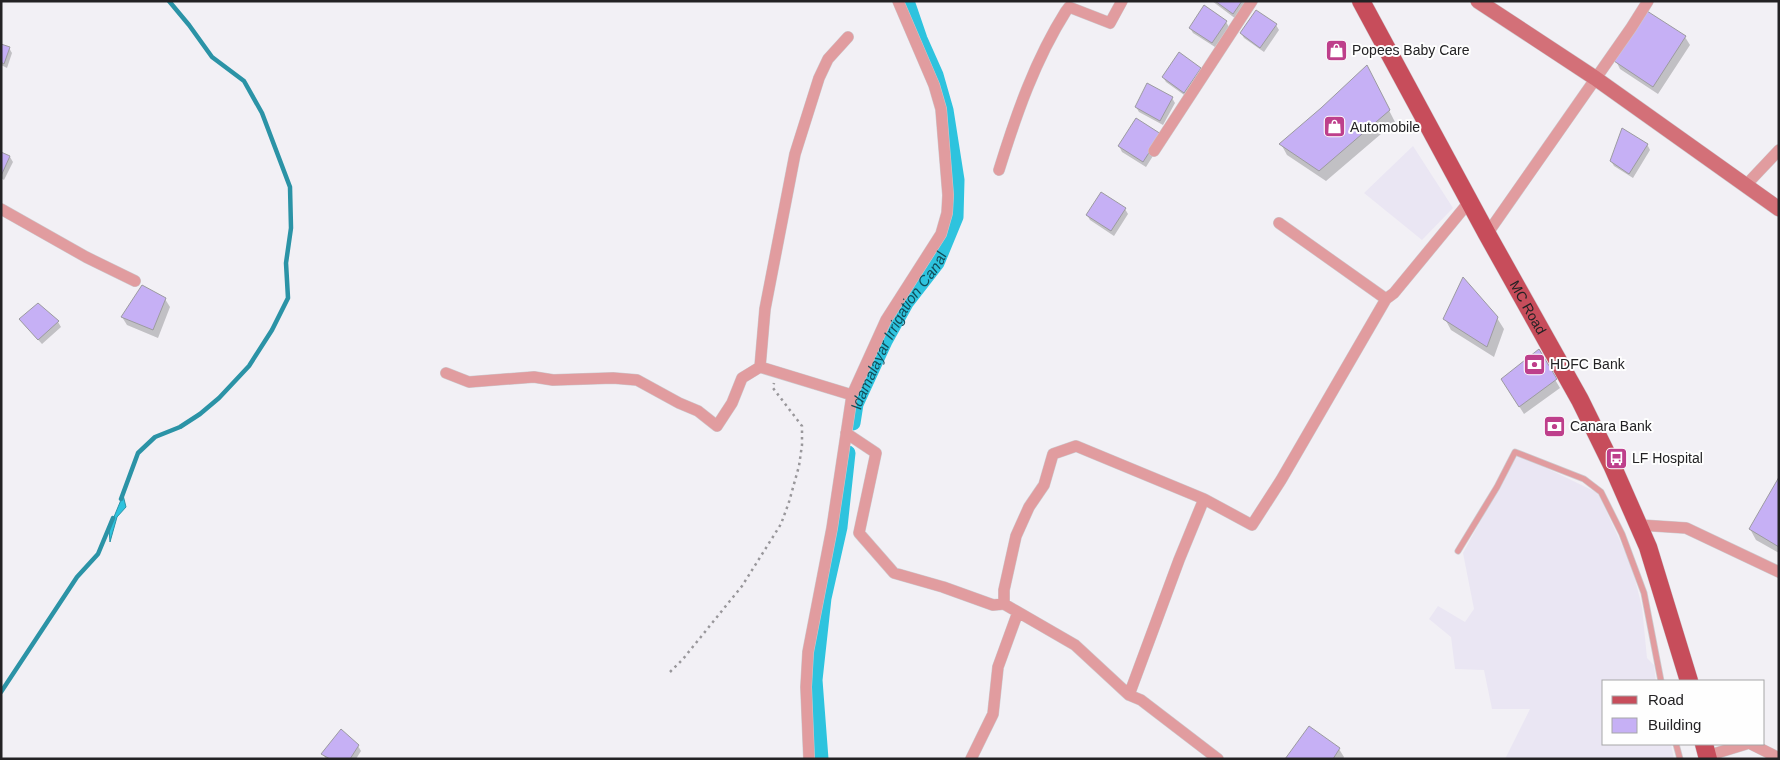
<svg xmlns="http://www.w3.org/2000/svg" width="1780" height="760" viewBox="0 0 1780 760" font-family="Helvetica,sans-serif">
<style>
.built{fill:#eae6f3}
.water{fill:#2ec3de;stroke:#2b93a6}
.shadow{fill:#0003}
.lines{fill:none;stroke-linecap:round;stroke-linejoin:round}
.stream{stroke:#2b93a6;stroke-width:4.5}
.canal{stroke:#2ec3de;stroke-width:15}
.building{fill:#c6b0f5;stroke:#9c9ba0}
.service-casing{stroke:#cdcbcf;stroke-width:7}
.minor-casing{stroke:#cdcbcf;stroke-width:12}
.secondary-casing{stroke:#cdcbcf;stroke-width:16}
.primary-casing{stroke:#cdcbcf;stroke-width:19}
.path{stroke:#99979b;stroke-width:2.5;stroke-dasharray:2.5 4;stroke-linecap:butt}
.service{stroke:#e19c9f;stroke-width:5.5}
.minor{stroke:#e19c9f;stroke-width:11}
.secondary{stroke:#d37078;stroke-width:15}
.primary{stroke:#c74d5b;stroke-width:18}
.labels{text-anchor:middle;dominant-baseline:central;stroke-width:4;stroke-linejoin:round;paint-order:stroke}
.poi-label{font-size:14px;fill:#232224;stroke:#fefefe;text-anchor:start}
.street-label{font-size:14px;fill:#232224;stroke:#fefefe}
.water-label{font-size:15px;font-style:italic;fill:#124d59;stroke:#fefefe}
</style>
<rect width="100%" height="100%" fill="#f2f0f5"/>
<path class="built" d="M1413 146 1453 208 1422 240 1364 193Z
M1517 454 1598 493 1632 567 1642 607 1647 658 1654 665 1656 681H1604V744H1671L1674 759H1505L1530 709H1492L1484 670 1455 669 1451 637 1429 619 1438 606 1465 622 1474 609 1463 553Z"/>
<path class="water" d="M123 495 126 507 117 517 110 542 109 529Z"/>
<path class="shadow" d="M1212 1H1248L1236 19Z
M1647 12 1685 37 1690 45 1658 94 1620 69 1616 61Z
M1226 22 1229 27 1215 47 1193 33 1190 28Z
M1276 25 1279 30 1264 52 1244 38 1241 33Z
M1 45 9 48 12 53 7 68 1 65Z
M1200 68 1203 74 1187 97 1166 82 1163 77Z
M1372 77 1395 122 1326 181 1287 155 1281 144Z
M1172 98 1175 103 1163 125 1139 112 1136 107Z
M1163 140 1146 167 1122 152 1119 146Z
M1647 144 1650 150 1633 178 1614 166 1611 161Z
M1 153 10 157 13 162 4 180 1 178Z
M1125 209 1128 214 1114 236 1090 220 1087 215Z
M165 299 170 307 158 338 127 325 122 317Z
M38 305 58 322 61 327 42 344 20 320Z
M1497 318 1504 329 1494 357 1451 330 1445 319Z
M1538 351 1560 388 1524 414 1507 387Z
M1779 480V553L1756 540 1750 529Z
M1309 727 1339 749 1344 757 1343 759H1286Z
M358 746 361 751 356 759H326L323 754Z"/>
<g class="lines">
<path class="stream" d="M121 499 138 453 155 437 180 427 200 414 219 398 249 366 272 330 288 298 286 263 291 228 290 187 262 113 244 81 212 57 189 25 169 1
M1 692 77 577 98 554 113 518"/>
<g class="canal">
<path id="s1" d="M853 423 856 404 885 341 906 303 937 263 956 217 957 180 946 110 936 75 920 39 907 1"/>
<path d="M821 759 815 680 824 598 840 527 848 453"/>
</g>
</g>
<path class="building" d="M1215 1H1242L1233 14Z
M1204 5 1227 21 1212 43 1189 28Z
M1256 10 1277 24 1260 48 1240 33Z
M1647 11 1686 36 1653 87 1614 61Z
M1 44 10 47 4 64 1 62Z
M1179 52 1201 68 1184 93 1162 77Z
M1367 65 1390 110 1319 171 1279 144 1321 108Z
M1147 83 1173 97 1160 121 1135 107Z
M1136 118 1161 134 1143 162 1118 146Z
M1622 128 1648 144 1629 174 1610 161Z
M1 152 10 156 1 176Z
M1101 192 1126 208 1111 231 1086 215Z
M1463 277 1498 317 1487 347 1443 319Z
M142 285 166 298 153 330 121 317Z
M38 303 59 321 38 340 19 319Z
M1539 349 1557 379 1519 407 1501 379Z
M1779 477V547L1749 529Z
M1309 726 1340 748 1333 759H1285Z
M341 729 359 745 350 759H330L321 754Z"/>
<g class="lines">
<defs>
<path id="service" d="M1458 551 1497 487 1515 452 1584 479 1601 492 1622 534 1644 593 1661 681
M1676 744 1680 759"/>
<path id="minor" d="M1154 151 1252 1
M999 170C1016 115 1035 60 1066 11L1069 7 1110 23 1122 1
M1746 185 1779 150
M1 209 86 257 135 281
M1279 223 1386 299
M1487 234 1631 28 1648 1
M760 367 765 309 795 154 819 78 828 59 848 37
M446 373 469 382 534 377 553 380 613 378 637 380 679 403 698 411 717 426 732 403 742 378 760 367 852 395
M846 433 876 453 859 533 894 573 943 587 993 605 1004 604V590L1016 536 1029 507 1044 485 1053 454 1076 446 1204 499 1179 560 1129 695 1141 700 1218 759
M1204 499 1252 525 1281 480 1386 299 1394 293 1469 202
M1640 525 1686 528 1779 572
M1004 604 1075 645 1129 695
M1751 744 1779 758
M1707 756 1746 744
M809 759 806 687 808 652 832 528 852 395 886 320 941 234 947 213 948 195 941 109 934 85 898 1
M971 759 993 714 998 667 1018 612"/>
<path id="secondary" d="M1478 1 1595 78 1779 209"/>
<g id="primary">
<path id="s2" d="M1361 1 1487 234 1580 400 1612 465 1648 547 1689 681"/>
<path d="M1704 744 1708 759"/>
</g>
</defs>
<use href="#service" class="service-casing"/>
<use href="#minor" class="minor-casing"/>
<use href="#secondary" class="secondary-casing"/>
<use href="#primary" class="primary-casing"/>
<path class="path" d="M670 672 683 659 742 586 781 524 789 502 799 466 802 445V426L773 388 774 383"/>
<use href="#service" class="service"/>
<use href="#minor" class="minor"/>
<use href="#secondary" class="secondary"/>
<use href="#primary" class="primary"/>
</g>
<defs>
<symbol id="shop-square" viewBox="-11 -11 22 22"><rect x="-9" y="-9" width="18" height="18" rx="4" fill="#be3f8b" stroke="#fefefe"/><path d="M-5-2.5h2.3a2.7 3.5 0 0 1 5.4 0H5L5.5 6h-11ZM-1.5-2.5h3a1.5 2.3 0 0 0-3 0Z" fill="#fff"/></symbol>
<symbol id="bank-square" viewBox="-11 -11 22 22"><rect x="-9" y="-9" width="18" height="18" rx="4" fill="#be3f8b" stroke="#fefefe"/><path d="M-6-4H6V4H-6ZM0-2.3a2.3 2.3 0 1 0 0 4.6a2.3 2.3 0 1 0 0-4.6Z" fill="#fff"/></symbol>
<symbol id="bus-square" viewBox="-11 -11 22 22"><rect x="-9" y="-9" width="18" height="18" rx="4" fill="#be3f8b" stroke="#fefefe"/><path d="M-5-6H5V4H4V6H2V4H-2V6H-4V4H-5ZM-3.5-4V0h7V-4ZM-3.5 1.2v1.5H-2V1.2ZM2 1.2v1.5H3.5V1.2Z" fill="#fff"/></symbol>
</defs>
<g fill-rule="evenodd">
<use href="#shop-square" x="1324" y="38" width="25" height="25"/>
<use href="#shop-square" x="1322" y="114" width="25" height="25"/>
<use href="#bank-square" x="1522" y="352" width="25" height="25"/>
<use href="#bank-square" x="1542" y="414" width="25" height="25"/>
<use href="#bus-square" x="1604" y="446" width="25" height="25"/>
</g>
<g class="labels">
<g class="poi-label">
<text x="1352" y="50">Popees Baby Care</text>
<text x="1350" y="127">Automobile</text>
<text x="1550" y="364">HDFC Bank</text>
<text x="1570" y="426">Canara Bank</text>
<text x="1632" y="458">LF Hospital</text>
</g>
<g class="street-label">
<text stroke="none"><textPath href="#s2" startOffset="349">MC Road</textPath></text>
</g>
<g class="water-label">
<text stroke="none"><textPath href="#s1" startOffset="104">Idamalayar Irrigation Canal</textPath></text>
</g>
</g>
<rect width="1780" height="760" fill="none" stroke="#232224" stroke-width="5"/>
<rect x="1602" y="680" width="162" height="65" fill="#fefefe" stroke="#a6a6a7"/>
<rect x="1612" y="696" width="25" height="8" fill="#c74d5b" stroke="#a6a6a7"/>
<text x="1648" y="705" font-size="15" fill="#232224">Road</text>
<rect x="1612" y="718" width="25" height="15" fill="#c6b0f5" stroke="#a6a6a7"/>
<text x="1648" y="730" font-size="15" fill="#232224">Building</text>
</svg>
